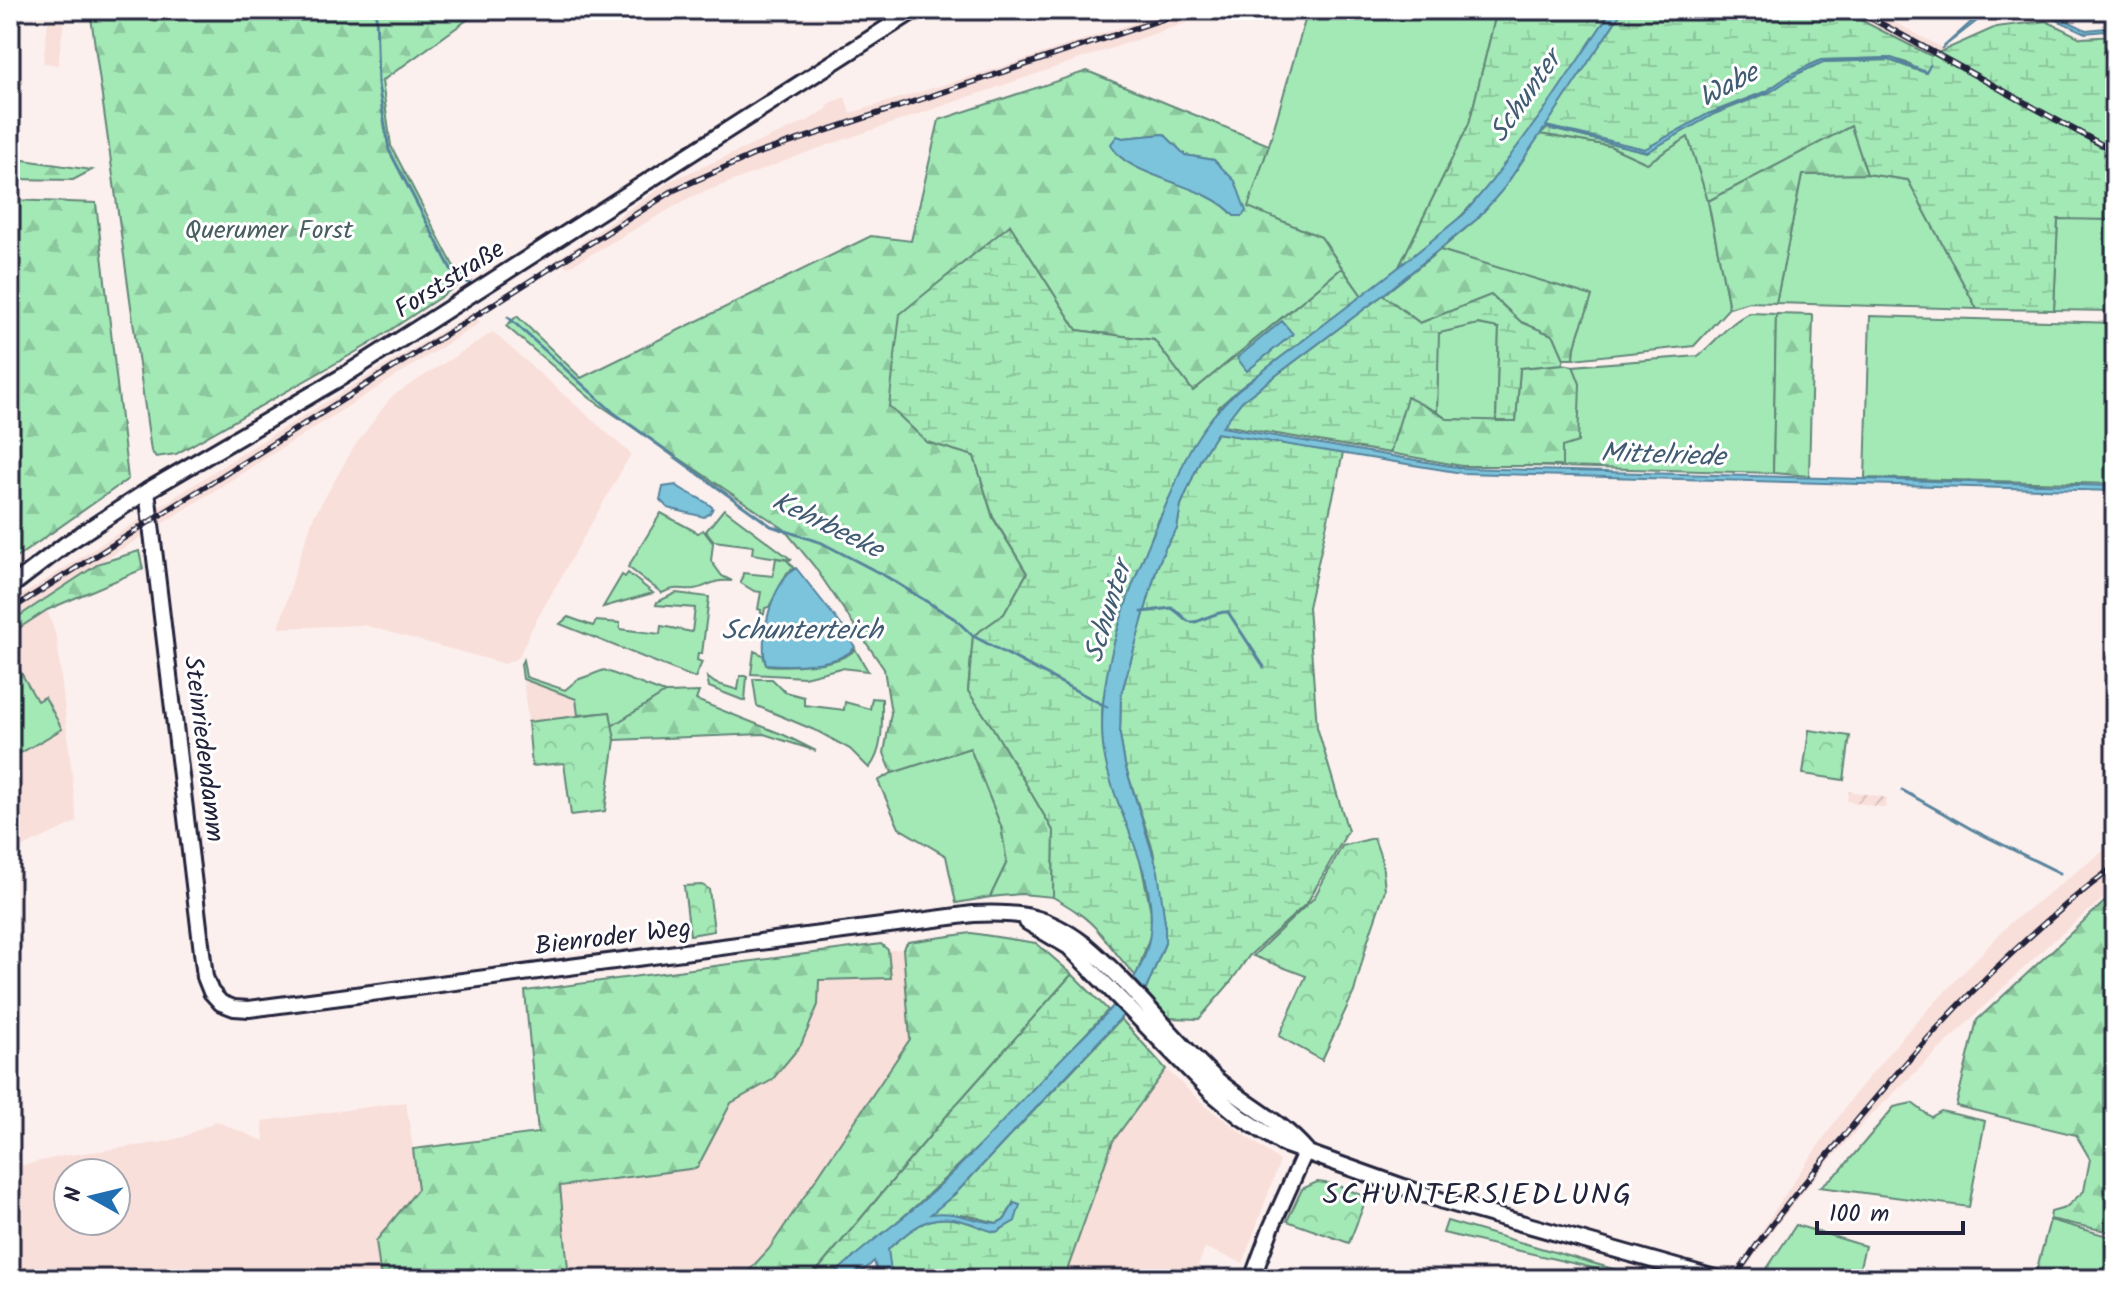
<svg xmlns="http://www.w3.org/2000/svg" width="2125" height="1289" viewBox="0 0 2125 1289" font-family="Kalam,sans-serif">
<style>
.built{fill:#f8dfda;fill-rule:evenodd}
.industrial{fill:url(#industrial-furrows)}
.green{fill:#a3e9b6;stroke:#628678;stroke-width:2}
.forest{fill:url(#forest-firs);stroke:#628678;stroke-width:2;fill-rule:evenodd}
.wetland{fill:url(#wetland-marsh);stroke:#628678;stroke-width:2}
.park{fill:url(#park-crowns);stroke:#628678;stroke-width:2}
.water{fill:#7bc4dc;stroke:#57839c;stroke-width:2}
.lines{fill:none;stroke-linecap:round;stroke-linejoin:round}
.stream{stroke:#57839c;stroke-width:3}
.secondary-casing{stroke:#22223b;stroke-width:20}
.secondary{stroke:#fff;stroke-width:14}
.rail-casing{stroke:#22223b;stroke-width:6}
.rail{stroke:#fff;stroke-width:3;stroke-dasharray:9;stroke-linecap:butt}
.labels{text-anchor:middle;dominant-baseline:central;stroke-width:6;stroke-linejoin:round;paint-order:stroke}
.park-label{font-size:26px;fill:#495e60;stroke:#fff}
.street-label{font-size:26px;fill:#22223b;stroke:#fff}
.water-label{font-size:28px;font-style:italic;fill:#415b73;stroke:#fff}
.quarter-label{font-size:30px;letter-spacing:2px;fill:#22223b;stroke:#fff}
</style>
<defs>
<pattern id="industrial-furrows" width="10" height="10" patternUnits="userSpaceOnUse" patternTransform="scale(2)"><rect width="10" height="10" fill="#f8dfda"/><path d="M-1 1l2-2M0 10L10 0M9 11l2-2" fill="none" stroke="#d4bfbc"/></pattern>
<pattern id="forest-firs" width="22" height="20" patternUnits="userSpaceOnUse" patternTransform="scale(2)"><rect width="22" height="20" fill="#a3e9b6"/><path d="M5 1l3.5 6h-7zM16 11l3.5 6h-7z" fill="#8cc89d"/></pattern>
<pattern id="wetland-marsh" width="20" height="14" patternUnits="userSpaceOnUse" patternTransform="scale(2)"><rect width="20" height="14" fill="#a3e9b6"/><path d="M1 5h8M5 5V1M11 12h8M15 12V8" fill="none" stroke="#8cc89d"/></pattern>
<pattern id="park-crowns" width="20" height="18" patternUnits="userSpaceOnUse" patternTransform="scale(2)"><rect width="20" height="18" fill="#a3e9b6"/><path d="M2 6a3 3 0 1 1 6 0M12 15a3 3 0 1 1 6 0" fill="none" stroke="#8cc89d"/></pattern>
</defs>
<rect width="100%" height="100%" fill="#fcf0ee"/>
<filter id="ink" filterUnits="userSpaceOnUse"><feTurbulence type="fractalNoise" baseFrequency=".0125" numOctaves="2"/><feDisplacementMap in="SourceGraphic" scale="16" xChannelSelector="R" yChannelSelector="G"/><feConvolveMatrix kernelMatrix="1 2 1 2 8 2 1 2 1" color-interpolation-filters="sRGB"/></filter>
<g filter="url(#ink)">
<path class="built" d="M1172 10H1224L814 150 691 197 569 267 553 262 670 181 807 121 827 109 829 103 845 97 850 113 1005 66Z
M1837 10H1869L1904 27 2115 142V160Z
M48 20 64 22 58 65 43 63Z
M473 312 480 323 100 563 10 626V603L249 449Z
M493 332 631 454 532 628 519 657 505 664 363 625 279 628 298 562 314 516 354 447 392 396Z
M47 610 57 639 77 822 10 853V634Z
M523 679 576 699 578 715 528 722Z
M2115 842V889L2048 945 1869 1117 1822 1169 1776 1226 1741 1275 1735 1272 1795 1179 1854 1095 1903 1036 2010 923Z
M881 944 888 950 903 949 910 1039 769 1249 741 1279H12L10 1168 62 1156 164 1142 183 1137 216 1121 264 1141 262 1121 406 1102 413 1149 538 1133 525 991ZM68 1173H116V1221H68Z
M1166 1069 1207 1107 1280 1161 1243 1263 1205 1248 1193 1279H1064L1113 1141Z"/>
<path class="industrial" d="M1849 791 1887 798 1885 808 1847 801Z"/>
<path class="green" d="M1308 10H1497L1469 124 1399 267 1362 296 1321 237 1247 207 1269 145Z
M1540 134 1610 146 1647 163 1688 137 1708 201 1729 308 1694 346 1574 359C1574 337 1586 317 1591 296L1440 250 1477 219 1504 188Z
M1867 174 1908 180 1977 309 1776 303 1802 175Z
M2058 218 2115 220V311L2054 310Z
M1750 313 1776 314 1773 473 1493 465 1561 466 1562 447 1580 384 1573 366 1698 356C1716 342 1729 322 1750 313Z
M1870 316 2115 323V484L1865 478Z
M1478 324 1499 328 1496 421 1447 419 1437 412 1438 333Z
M724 509 792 560 752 554 753 546 714 541 706 531Z
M661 513 698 533 703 530 713 543 711 561 722 576 732 581C709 579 711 587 694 589 680 590 676 586 662 593L628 567Z
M776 558 787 560 794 568 787 573 769 607 765 608 764 614H761V610L758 609 761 592 754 591 741 583 743 573 773 576Z
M628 573 653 593 603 607 622 575 625 577Z
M676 593 709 597 702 654 698 653 697 660 702 662 695 678 560 624 568 617 593 626 596 621 620 623V629L660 634 661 626 692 632 695 608 656 605 657 602Z
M855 649 868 671 841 668 804 677 751 674 754 651 763 655 766 665C787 667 841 666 855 649Z
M10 653 37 701 45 697 62 729 10 759Z
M523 660 526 677 565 690 577 680 604 670 665 693 612 726 610 712 578 715 576 699 523 679 521 664Z
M740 676H747L745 701 709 687 707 677 715 683 738 690Z
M753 679H772L785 692 804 697V705L844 710 845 702 870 709 872 698 882 699C882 721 884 751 869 768L850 749 819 732 757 706Z
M970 748 1001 826 1007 862 990 897 956 903 946 856 899 828 878 781 892 773Z
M1912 1103 1931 1117 1941 1111 1985 1121 1969 1207 1820 1187 1841 1170 1894 1107Z
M2050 1220 2115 1238V1279H2062L2036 1272Z
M1447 1221 1620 1271 1619 1274 1443 1233Z
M1796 1225 1865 1246 1857 1279H1772L1762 1276Z"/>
<path class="forest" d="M90 10H481L382 81 391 146 453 265 469 278 368 345 176 454 156 457 151 451Z
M1087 71 1269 145 1248 207 1321 237 1342 268 1193 391 1154 340 1077 330 1010 225 927 442 974 456 993 518 1027 573 1004 614 973 636 968 691 993 728 1054 832 1053 897 1021 894 990 897 1007 862 1001 826 970 748 892 773 884 753 891 713 884 669 814 566 784 529 591 399 506 326 517 316 581 378 871 236 911 241 939 120ZM1163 134 1185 155 1214 160 1234 216C1209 183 1129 178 1113 148L1117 137 1123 138Z
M1851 126 1867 174 1802 175 1776 303 1749 302 1729 308 1708 201Z
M10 158 92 170 73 180 10 179Z
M10 200 96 203 128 479 10 562Z
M1440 250 1592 296C1586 317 1574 337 1574 359H1564L1554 336 1521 322 1492 295 1420 323 1383 295Z
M1776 314 1813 315 1809 476 1773 473Z
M1562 364 1573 366 1580 384 1578 442 1562 447V466H1462L1390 453 1407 396 1447 419 1516 421 1520 368Z
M139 551 143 569 47 610 10 634V622L100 563Z
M699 692 696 700 784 735 816 751 764 734 615 740 612 726 665 693Z
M2115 892V1233L2050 1219 2051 1212 2065 1208 2084 1191 2090 1159 2076 1135 1956 1106 1977 1020Z
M971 933 1036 943 1072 974 955 1106 810 1279H741L769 1249 910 1039 903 949 908 942Z
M881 944 888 950 891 978 819 980 818 1005 801 1045 772 1080 731 1103 697 1168 560 1186 569 1279H381L376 1241 418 1189 413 1149 538 1133 525 991Z"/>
<path class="wetland" d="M1497 10H1612C1566 78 1522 151 1466 211 1447 232 1421 249 1399 267L1469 124Z
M1623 10H1841L1931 56 1996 27 2046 21 2081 38 2115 36V220L2058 219 2054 310 1977 309 1908 180 1867 174 1851 126 1708 201 1688 137 1647 163 1610 146 1540 134 1547 128 1647 152 1714 114 1770 92 1797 74 1823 62 1889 60 1916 70 1910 64 1891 58 1821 60 1793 73 1767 91 1708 114 1645 149 1545 127Z
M1010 225 1077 330 1154 340 1193 391 1342 268 1362 296 1238 390 1219 407 1157 523 1118 628 1110 663 1102 710 1103 746 1123 813 1138 849 1151 912V933L1136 976C1122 962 1112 947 1099 932 1087 917 1070 907 1053 897L1054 832 993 728 968 691 973 636 1004 614 1027 573 993 517 974 456 927 442 889 406 900 314Z
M1383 295 1420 323 1491 295 1521 322 1554 336 1564 359 1562 364 1520 368 1516 421H1496L1499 328 1478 324 1439 333 1437 412 1407 397 1390 453 1223 425 1242 401Z
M1217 433 1343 453 1308 607 1317 727 1348 831 1307 903 1249 956 1230 983 1199 1019 1170 1018 1145 992 1165 943V923L1153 850 1125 765 1120 735 1121 695 1157 568 1165 548 1177 529 1181 505 1201 458Z
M1072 974 1108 1010 998 1128 918 1204 830 1279H810L955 1106Z
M1121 1019 1166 1069 1113 1141 1064 1279H892L887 1249C915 1227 929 1211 966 1222 977 1225 985 1230 996 1232L1015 1221 1013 1203 1005 1219 997 1223 967 1215H929L956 1193Z"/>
<path class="park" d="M610 712 615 740 605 811 571 815 564 763 532 766 528 722Z
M1809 730 1850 736 1844 780 1803 774Z
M1374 838 1382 861 1385 890 1368 940 1354 992 1322 1060 1279 1036 1306 976 1253 956 1314 898 1342 846Z
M702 885 709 889 714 931 690 935 684 886Z
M1317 1182 1333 1184 1367 1197 1349 1243 1287 1221 1302 1189Z"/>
<path class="water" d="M1612 10H1623L1546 126 1645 149 1708 114 1767 91 1793 73 1821 60 1891 58 1926 72 1931 64 1926 73 1889 60 1823 62 1797 74 1770 92 1714 114 1647 152 1547 128 1543 130 1504 188 1477 219 1383 295 1242 401 1222 427 1462 468 2115 486V491L1462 473 1217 433 1201 458 1181 505 1177 529 1165 548 1157 568 1121 695 1120 735 1125 765 1158 871 1165 923V943L1145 992 956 1193 931 1214C958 1210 973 1222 997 1223L1005 1219 1014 1203 1020 1205 1015 1221 996 1232C985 1230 977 1225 966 1222 929 1211 915 1227 888 1249L892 1279H879L874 1261 855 1279H830C856 1251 889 1230 918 1205 974 1156 1022 1098 1075 1045 1101 1019 1133 990 1145 955 1170 882 1110 815 1103 745 1095 666 1138 566 1170 496 1178 479 1183 461 1192 446 1205 424 1219 407 1238 390L1399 267 1464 214 1491 182 1545 109Z
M1998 10H2045L2086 30 2115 27V30L2085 33 2044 14 2015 11 1982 17 1941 49 1979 15Z
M1164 134 1185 155 1214 160 1235 181 1246 211 1242 216H1234C1209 183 1124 178 1111 144L1117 136 1123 138Z
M1282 321 1293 334 1247 371 1237 358Z
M676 485C688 495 702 497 713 508L710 513 704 517 668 508 660 500 663 487Z
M796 568 842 626 855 647C840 666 790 666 766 664 758 638 772 583 796 568Z"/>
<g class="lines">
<path class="stream" d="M376 10 378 84 389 150 451 269 470 284
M508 317 614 413 771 526 822 543 887 577 955 619 973 636 1107 707
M1142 612 1171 608C1178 611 1182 617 1188 621 1199 626 1211 611 1228 612L1264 667
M1902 790 1973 830 2060 873"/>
<defs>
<path id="secondary" d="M147 491 205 977 211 992 221 1003 234 1008 249 1009 973 914C1020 912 1046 915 1084 944 1132 984 1169 1035 1214 1077 1243 1103 1280 1120 1306 1150
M10 587 66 544 147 491 345 375 915 10
M1027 922 1069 947 1212 1093 1241 1117 1283 1144 1443 1201 1719 1279
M1252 1279 1271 1228 1306 1150"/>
</defs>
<use href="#secondary" class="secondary-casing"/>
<use href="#secondary" class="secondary"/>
<defs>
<path id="rail" d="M1856 10 2115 152
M10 610 674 190 753 155 1190 10
M1734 1279C1767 1227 1806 1181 1845 1135 1926 1036 2012 943 2115 866"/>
</defs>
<use href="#rail" class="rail-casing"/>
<use href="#rail" class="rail"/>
</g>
</g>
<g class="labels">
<g class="park-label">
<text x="269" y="231">Querumer Forst</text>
</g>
<g class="street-label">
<text transform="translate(450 280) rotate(-32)">Forststraße</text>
<text transform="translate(203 749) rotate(83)">Steinriedendamm</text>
<text transform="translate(613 938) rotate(-7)">Bienroder Weg</text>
</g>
<g class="water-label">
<text transform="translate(1729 86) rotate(-28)">Wabe</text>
<text transform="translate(1526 97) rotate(-55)">Schunter</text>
<text transform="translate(1663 456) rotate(2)">Mittelriede</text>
<text transform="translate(827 526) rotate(26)">Kehrbeeke</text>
<text transform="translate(1109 612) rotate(-73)">Schunter</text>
<text x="802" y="631">Schunterteich</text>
</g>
<g class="quarter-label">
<text x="1478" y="1196">SCHUNTERSIEDLUNG</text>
</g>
</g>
<rect width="2125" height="1289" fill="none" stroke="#fff" stroke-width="40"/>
<rect x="20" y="20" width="2085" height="1249" fill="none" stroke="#22223b" stroke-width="3" filter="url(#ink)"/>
<g transform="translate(92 1197) rotate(278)"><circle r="38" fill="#ffffff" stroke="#a7a7b1" stroke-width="2"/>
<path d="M0-6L14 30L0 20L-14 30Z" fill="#1f6fb2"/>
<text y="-12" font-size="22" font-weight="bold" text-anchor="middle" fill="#22223b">N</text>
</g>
<path d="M1817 1221v12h146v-12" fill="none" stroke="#22223b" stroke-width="4"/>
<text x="1829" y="1221" font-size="24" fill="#22223b" stroke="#ffffff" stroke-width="6" paint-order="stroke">100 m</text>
</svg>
